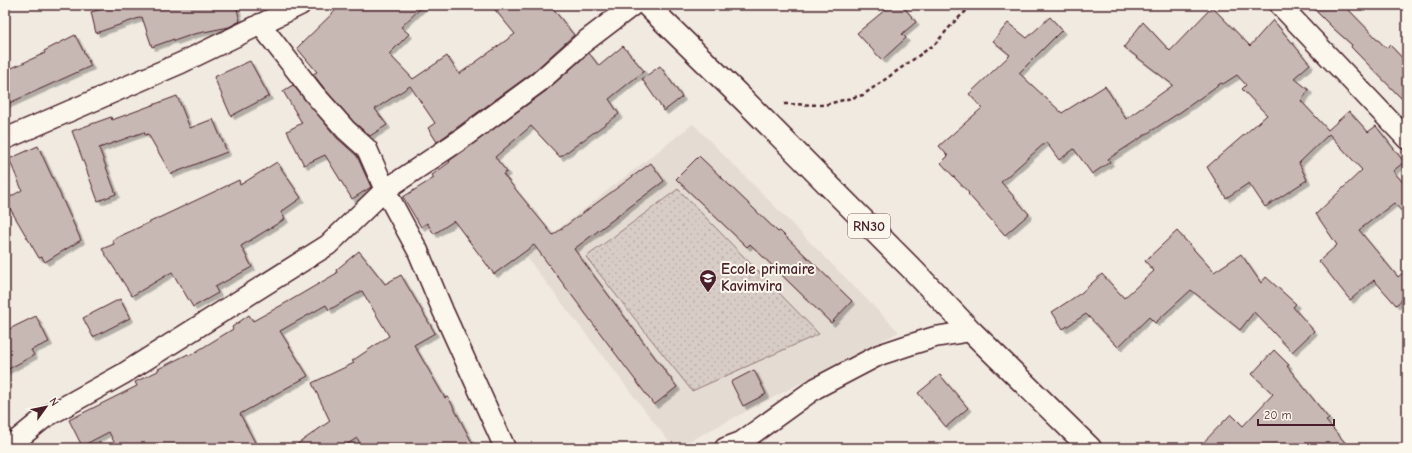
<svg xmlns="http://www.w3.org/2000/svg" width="1412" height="453" viewBox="0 0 1412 453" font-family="'Comic Neue',sans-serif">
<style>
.built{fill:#e4dbd2}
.park{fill:url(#park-dots);stroke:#917678}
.building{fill:#c8b8b3;stroke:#4a1f2b;filter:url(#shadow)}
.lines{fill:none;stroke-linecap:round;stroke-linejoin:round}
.street-casing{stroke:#4a1f2b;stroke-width:23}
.highway-casing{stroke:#4a1f2b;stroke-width:25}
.path{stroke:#4a1f2b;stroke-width:2.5;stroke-dasharray:4 3;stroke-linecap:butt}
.street{stroke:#fbf7ec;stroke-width:20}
.highway{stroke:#fbf7ec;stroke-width:22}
.labels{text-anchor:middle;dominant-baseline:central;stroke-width:4;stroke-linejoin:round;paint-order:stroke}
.shield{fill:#fbf7ec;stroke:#7f6065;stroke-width:1}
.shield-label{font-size:14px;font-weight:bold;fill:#4a1f2b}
.poi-label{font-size:15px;font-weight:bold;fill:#4a1f2b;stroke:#fbf7ec;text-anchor:start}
</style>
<defs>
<pattern id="park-dots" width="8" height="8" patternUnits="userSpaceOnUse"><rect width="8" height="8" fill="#d8ccc6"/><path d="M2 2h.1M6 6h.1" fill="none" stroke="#bbafaa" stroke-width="1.8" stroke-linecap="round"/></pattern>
<filter id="shadow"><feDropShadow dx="3.5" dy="3.5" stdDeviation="0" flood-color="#0004"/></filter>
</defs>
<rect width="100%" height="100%" fill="#f0eae0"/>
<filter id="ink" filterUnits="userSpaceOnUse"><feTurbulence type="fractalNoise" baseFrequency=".025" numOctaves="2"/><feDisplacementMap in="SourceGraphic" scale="8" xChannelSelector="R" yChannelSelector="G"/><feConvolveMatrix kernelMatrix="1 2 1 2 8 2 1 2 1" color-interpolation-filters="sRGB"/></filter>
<g filter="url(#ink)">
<path class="built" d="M693 124 899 332 676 448H674L525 255Z"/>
<path class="park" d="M678 189 819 334 692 391 586 257Z"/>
<path class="building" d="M117 5H236L240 21 229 27 194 34 174 41V39L152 47 142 17 96 33 91 12Z
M341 5H424L401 27 409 34 389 54 413 79 447 56 459 74 515 34 491 5H550L574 35 532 73 437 142 428 128 435 123 410 86 375 109 387 125 370 136 354 122 324 88 313 74 317 72 297 48Z
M891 5H902L916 22 902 34 906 38 882 60 857 33Z
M1310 5H1344L1386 48 1390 45 1407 63V104L1351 47 1352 45 1333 28Z
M1212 7 1250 46 1273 20 1310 64 1294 78 1309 90 1301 101 1328 130 1349 111 1368 132 1376 126 1404 162 1393 171 1407 187V217L1394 203 1359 230 1398 277 1407 269V295L1396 305 1374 280 1350 300 1319 261 1337 245 1316 214 1362 170 1329 134 1299 163 1307 180 1265 207 1249 183 1226 198 1207 167 1267 115 1242 89 1246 85 1237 75 1223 84 1221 83 1182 111 1108 159 1110 162 1092 174 1074 149 1059 160 1046 142 1001 182 1029 214 1005 235 968 194 969 193 941 163 948 156 939 146 982 108 969 94 1010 55 993 41 1008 23 1027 38 1050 17 1062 30 1019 73 1062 113 1105 86 1126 119 1173 85 1124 47 1143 22 1170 51Z
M75 35 91 66 5 105V71L45 53 44 51Z
M623 46 644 71 609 99 619 114 560 157 531 126 495 157 507 172 503 174 553 235 651 163 664 181 574 249 677 387 654 405 534 245 494 274 454 221 434 234 427 223 421 227 403 197 434 178 432 175 450 162 449 161 546 91 589 53 599 66Z
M250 61 269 96 231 116 214 77Z
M660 66 682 97 664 111 642 79Z
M293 85 337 138 357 156 371 187 352 199 325 155 304 165 287 131 302 123 283 91Z
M177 96 190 128 213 119 227 152 171 174 148 134 145 135 144 132 99 148 116 194 98 201 72 131 111 117 112 120Z
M38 146 81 240 45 262 42 257 39 258 5 200 22 190 9 159Z
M699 156 778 232 780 231 852 301 831 323 750 244 747 247 676 179Z
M277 162 301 198 281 212 285 219 241 246 252 267 215 287 218 293 193 307 172 272 132 296 102 249 114 244 112 240 239 180 240 185Z
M1177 231 1214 272 1241 254 1261 283 1266 277 1296 304 1293 307 1314 331 1292 352 1254 312 1240 330 1191 290 1155 323 1149 317 1118 347 1086 314 1063 329 1052 312 1081 293 1102 274 1124 298 1154 271 1145 261Z
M359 251 385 284 401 275 435 333 414 345 445 398 448 397 475 448H363L357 438 341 448H292L330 421 312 383 354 363 352 361 389 336 362 291 329 310 326 305 280 331 308 376 240 414 258 448H117L109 432 82 446 69 420 137 386 135 382 158 371V369L188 354 189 356 233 329 232 327 249 315 253 321 291 300 337 273 336 270Z
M120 299 130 318 93 337 83 318Z
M36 316 49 342 31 350 34 355 5 371V331Z
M1274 350 1289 365 1287 366 1329 419 1326 421 1350 448H1198L1231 414 1243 426 1273 394 1252 374Z
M754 370 766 394 743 406 731 382Z
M940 375 968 408 946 427 918 393Z"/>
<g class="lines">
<defs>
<path id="street" d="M1280 5 1407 139
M260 24 315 95 346 130 367 149 385 190 418 251 443 311 505 448
M5 139 181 63 300 5
M7 448 44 418 123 374 328 245 385 190 460 140 539 82 583 43 633 5
M725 448 741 442 816 388 879 355 909 345 935 337 971 331"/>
<path id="highway" d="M647 5 744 100 912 269 971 331 1090 448"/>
</defs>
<use href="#street" class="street-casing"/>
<use href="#highway" class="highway-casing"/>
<path class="path" d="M784 104 824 105 863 95 935 44 955 21 973 5"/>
<use href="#street" class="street"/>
<use href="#highway" class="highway"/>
</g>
</g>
<defs>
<symbol id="school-pin" viewBox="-11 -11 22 30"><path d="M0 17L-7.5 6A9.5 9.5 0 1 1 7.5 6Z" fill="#4a1f2b" stroke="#fbf7ec"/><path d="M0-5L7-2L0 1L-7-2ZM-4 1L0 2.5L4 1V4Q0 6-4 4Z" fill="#fff"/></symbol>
</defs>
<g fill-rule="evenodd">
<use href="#school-pin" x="698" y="268" width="20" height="27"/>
</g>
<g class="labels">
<rect class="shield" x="848" y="214" width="42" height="24" rx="3"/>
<g class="shield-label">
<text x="869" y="226">RN30</text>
</g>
<g class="poi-label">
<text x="721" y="269">Ecole primaire<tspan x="721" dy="17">Kavimvira</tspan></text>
</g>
</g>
<rect width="1412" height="453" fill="none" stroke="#fbf7ec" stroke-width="20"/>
<rect x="10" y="10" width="1392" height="433" fill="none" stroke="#4a1f2b" stroke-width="1.5" filter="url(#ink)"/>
<g transform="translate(46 407) rotate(57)" stroke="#fbf7ec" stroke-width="3" paint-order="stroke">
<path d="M0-3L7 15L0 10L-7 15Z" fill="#4a1f2b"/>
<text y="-6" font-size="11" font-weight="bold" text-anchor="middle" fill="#4a1f2b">N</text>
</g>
<path d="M1258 419v6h76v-6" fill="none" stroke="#4a1f2b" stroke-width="2"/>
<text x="1264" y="419" font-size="12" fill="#4a1f2b" stroke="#fbf7ec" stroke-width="3" paint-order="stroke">20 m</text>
</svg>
